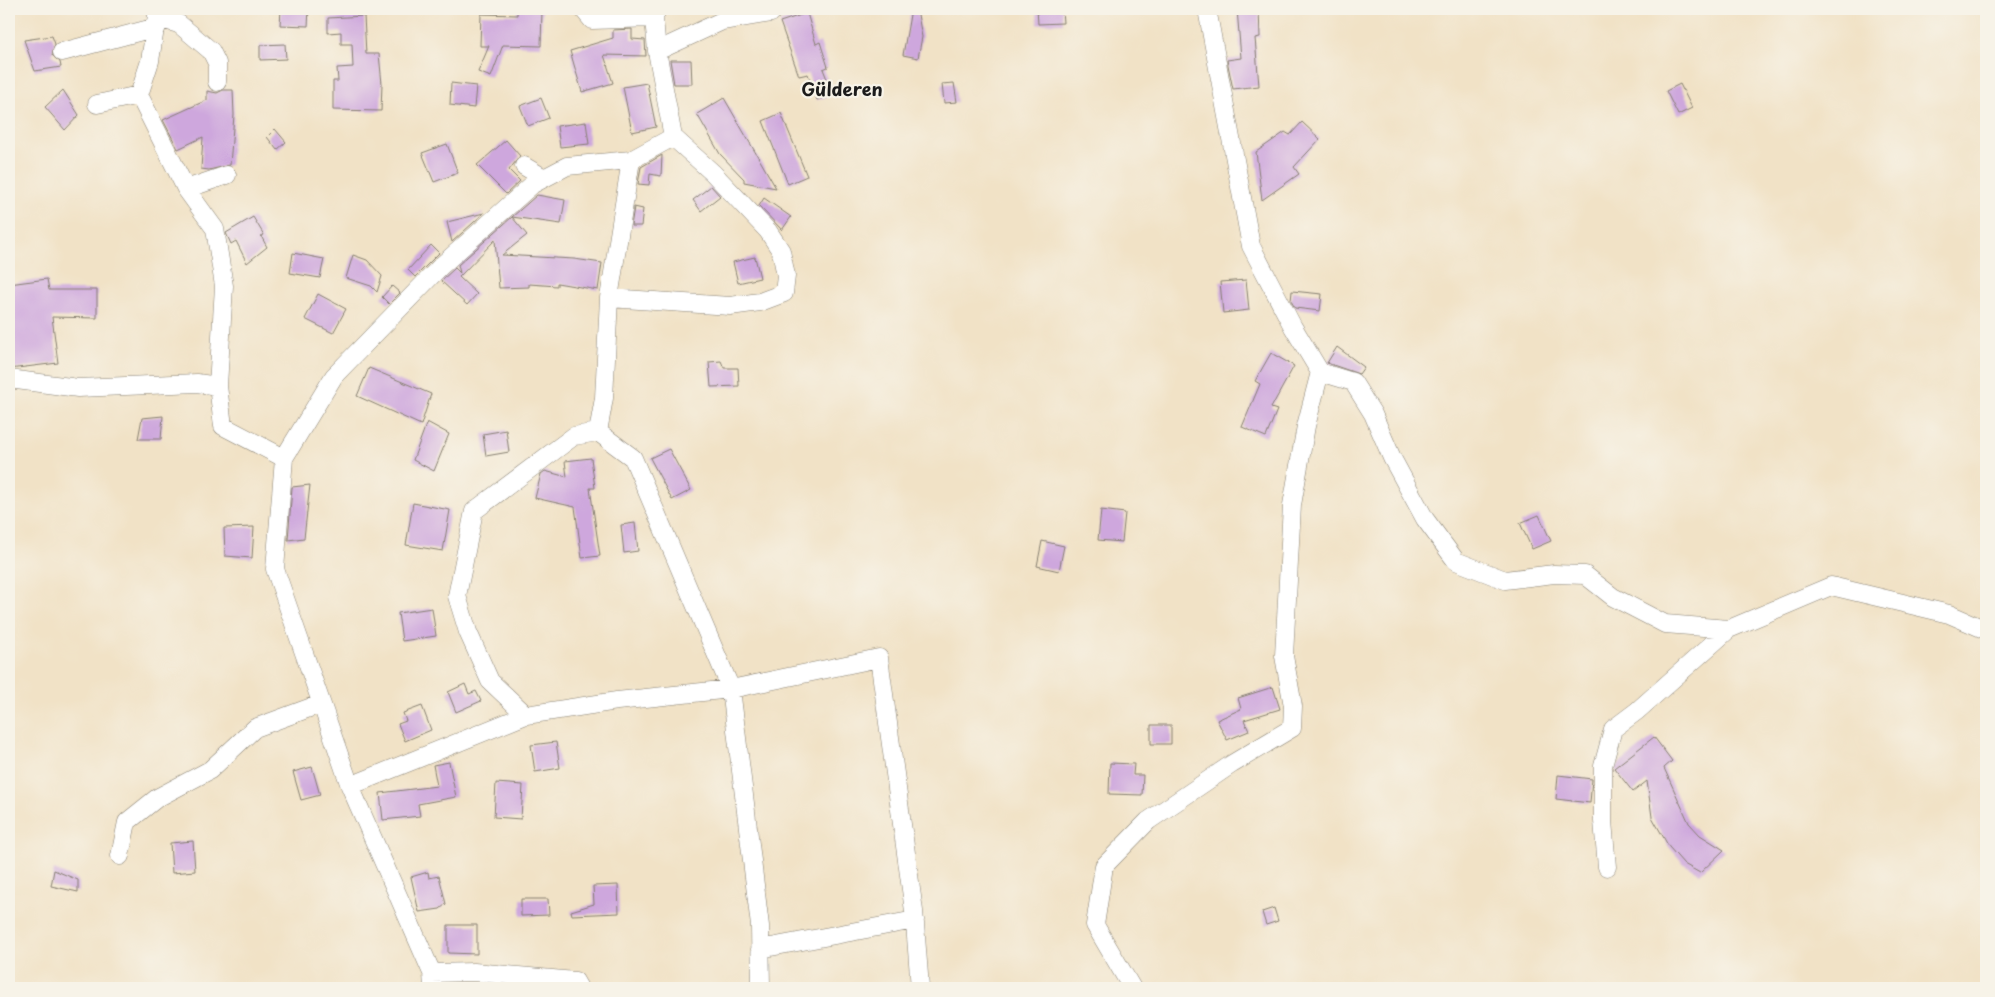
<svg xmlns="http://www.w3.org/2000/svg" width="1995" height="997" viewBox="0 0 1995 997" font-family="'Playpen Sans',sans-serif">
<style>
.building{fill:#cea7dd}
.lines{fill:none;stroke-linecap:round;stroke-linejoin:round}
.minor-casing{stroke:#867f71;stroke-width:19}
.minor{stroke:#fff;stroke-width:18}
.labels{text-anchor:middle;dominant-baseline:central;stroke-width:4.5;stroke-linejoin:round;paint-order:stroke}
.quarter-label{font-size:18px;font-weight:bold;fill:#1c1c1c;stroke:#f7f3e8}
</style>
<rect width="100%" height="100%" fill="#f7f3e8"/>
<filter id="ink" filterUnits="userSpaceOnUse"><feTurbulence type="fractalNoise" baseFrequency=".02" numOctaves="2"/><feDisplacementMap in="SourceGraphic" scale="10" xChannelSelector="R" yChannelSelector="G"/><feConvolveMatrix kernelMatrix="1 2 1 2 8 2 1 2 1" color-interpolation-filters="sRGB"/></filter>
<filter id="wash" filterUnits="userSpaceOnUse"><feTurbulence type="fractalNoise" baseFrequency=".0096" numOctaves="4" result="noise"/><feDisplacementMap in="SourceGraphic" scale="20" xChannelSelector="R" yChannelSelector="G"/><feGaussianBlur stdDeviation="1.12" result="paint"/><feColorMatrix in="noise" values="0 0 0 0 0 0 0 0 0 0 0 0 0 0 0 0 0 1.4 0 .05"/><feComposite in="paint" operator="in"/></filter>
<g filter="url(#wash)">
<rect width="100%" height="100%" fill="#f1e2c6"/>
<g id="blocks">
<path class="building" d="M281 9H309L308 26 280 25Z
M517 9 542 10 541 46 503 45 491 77 478 72 489 46H480L481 14 517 15Z
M911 9H917L922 37 918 58 903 55Z
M1037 9H1062L1063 23 1038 24Z
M1237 9H1259L1260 37 1255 38 1259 86 1233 89 1227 60 1241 58Z
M807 13 816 44 820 42 828 67 823 69 833 94 817 100 808 74 799 76 780 22Z
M364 16 366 54H379L382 84 381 111 333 110V81H338L337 68 353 67 352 44H341V32L328 33V18Z
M632 29V39L645 40 646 56 604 55 613 83 582 92 570 51 613 38V30Z
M52 36 55 44 52 55 60 62 61 67 35 71 24 40Z
M285 44 286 59 260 60V45Z
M670 60H691L692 84H674Z
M451 83 476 86 474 108 450 105Z
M647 83 656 127 632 132 623 87Z
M954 83 957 102 944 103 942 84Z
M1680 84 1692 108 1678 115 1666 91Z
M63 90 79 115 65 130 45 107Z
M223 90H233L234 115 230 165 209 170 201 169 203 137 178 149 163 120 207 100V91L217 93Z
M541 98 549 118 528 126 520 106Z
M724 98 776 188 744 182V179L720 154 697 114Z
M781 113 807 176 788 184 763 121Z
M586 122 589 144 560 147 557 126Z
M1302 122 1320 139 1294 167 1299 174 1262 200 1256 152 1285 132 1290 135Z
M275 129 286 142 277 150 267 137Z
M506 140 520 156 509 170 520 181 506 194 477 165Z
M447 144 458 173 434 182 422 153Z
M662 155 661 176 650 174 649 185 638 184 641 167Z
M711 186 720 196 701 211 693 200Z
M537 195 565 200 561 224 512 217Z
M764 198 791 217 782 230 759 206Z
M634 207 643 209 641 226H631Z
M484 213 452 242 447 222Z
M253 217 264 235 261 236 267 247 247 263 236 241 231 244 226 233Z
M512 217 527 235 502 255 574 259 602 263 598 290 557 283V286L529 284V287L499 288 495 240 459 277 477 294 467 305 441 281 455 268 460 273 458 265Z
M431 245 439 253 415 277 408 270Z
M293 253 324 259 320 278 290 273Z
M353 255 367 260 382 276 377 292 371 286 346 278Z
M755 257 760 278 738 283 733 262Z
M47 279 49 290H97V318L52 317 58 363 9 369V284Z
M1246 280 1249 310 1223 313 1220 282Z
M392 286 400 293 389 304 382 297Z
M1292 291 1322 294 1320 311 1295 308 1291 301Z
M318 294 346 309 333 333 305 319Z
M1337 347 1364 367 1359 374 1327 363Z
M1271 353 1294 366 1271 408 1277 410 1266 437 1242 427 1260 384 1255 381Z
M721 361 724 368H738L739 386 711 387 709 362Z
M369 368 431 394 421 425 357 396Z
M163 416 161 439H138L142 418Z
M427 422 449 434 434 471 413 460Z
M506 430 509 452 486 456 483 434Z
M669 449 691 490 672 500 650 458Z
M591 458 595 488H590L600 556 582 558 575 507 535 498 541 474 545 471 567 477 565 461Z
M310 485 304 538 288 540 292 487Z
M413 503 450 510 443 551 406 545Z
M1101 510 1125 513 1122 542 1098 540Z
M1539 515 1551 541 1532 549 1520 523Z
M635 523 638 551 624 553 621 525Z
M254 527 252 558 225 556 224 528Z
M1042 541 1064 546 1059 571 1037 566Z
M432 608 436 636 402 641 398 613Z
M465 684 469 694 476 691 481 701 456 712 448 692Z
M1273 687 1280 709 1244 720 1249 731 1227 740 1217 720 1241 709 1238 698Z
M422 706 431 730 405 741 398 724 406 721 403 713Z
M1151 725H1171V744H1151Z
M1654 737 1672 761 1664 768 1689 823 1700 835 1724 850 1700 873 1684 864 1669 847 1652 817 1647 781 1633 792 1614 768Z
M556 742 560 768 535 772 531 745Z
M449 762 456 797 418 804 420 816 383 820 380 793 437 786 433 765Z
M1110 763 1134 764 1133 775H1143L1142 795 1109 794Z
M312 767 320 795 301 800 293 772Z
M1558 775 1592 779 1590 803 1556 799Z
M496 783 523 785 521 819 494 817Z
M193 841 195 871 172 873 170 843Z
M54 870 78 880V892L51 886Z
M428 872 429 878 439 876 446 904 440 909 419 912 411 877Z
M618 885 619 913 572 915 571 911 594 904 593 886Z
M521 899H548L549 915 521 916Z
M1274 908 1278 921 1266 925 1262 912Z
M448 925H477V954L448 953Z"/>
</g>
</g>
<g filter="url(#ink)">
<use href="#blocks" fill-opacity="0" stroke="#867f71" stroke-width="1"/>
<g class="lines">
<defs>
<path id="minor" d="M583 9 592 20 654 18 657 9
M158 18 179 24 211 51 217 63V82
M657 51 722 21 771 13
M62 52 157 27
M139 95 186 189 227 175
M97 104 139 95 150 61 158 9
M524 166 544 178
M186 189 215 229 224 286 218 386
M609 298 730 306 760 302 784 293 786 276 781 251 768 231 713 173 673 137 657 51 654 18
M1320 372 1353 382 1373 414 1392 458 1425 519 1456 561 1505 580 1554 574 1585 575 1613 597 1665 624 1729 629 1831 586 1949 614 1986 630
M9 379 78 388 197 383 218 386 223 426 284 458
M598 432 633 458 731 689 760 926 761 988
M526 715 617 701 731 689 879 658 914 911 920 988
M350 786 526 715 490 681 468 632 457 596 474 511 574 436 598 432 604 398 609 298 631 160
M120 856 127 822 157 798 210 770 255 728 320 704
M1607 867 1603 821V766L1613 729 1637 711 1729 629
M760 949 915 920
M432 973 474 972 575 981 579 988
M433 988 432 973 350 786 275 569 284 458 334 376 441 266 533 184 567 166 631 160 673 137
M1132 988 1095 925 1104 866 1148 821 1232 764 1292 728 1293 706 1284 656 1292 505 1306 426 1320 372 1293 327 1251 246 1207 9"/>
</defs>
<use href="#minor" class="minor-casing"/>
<use href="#minor" class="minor"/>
</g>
</g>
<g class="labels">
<g class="quarter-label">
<text x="842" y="88">Gülderen</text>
</g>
</g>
<rect width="1995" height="997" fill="none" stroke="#f7f3e8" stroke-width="30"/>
</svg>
